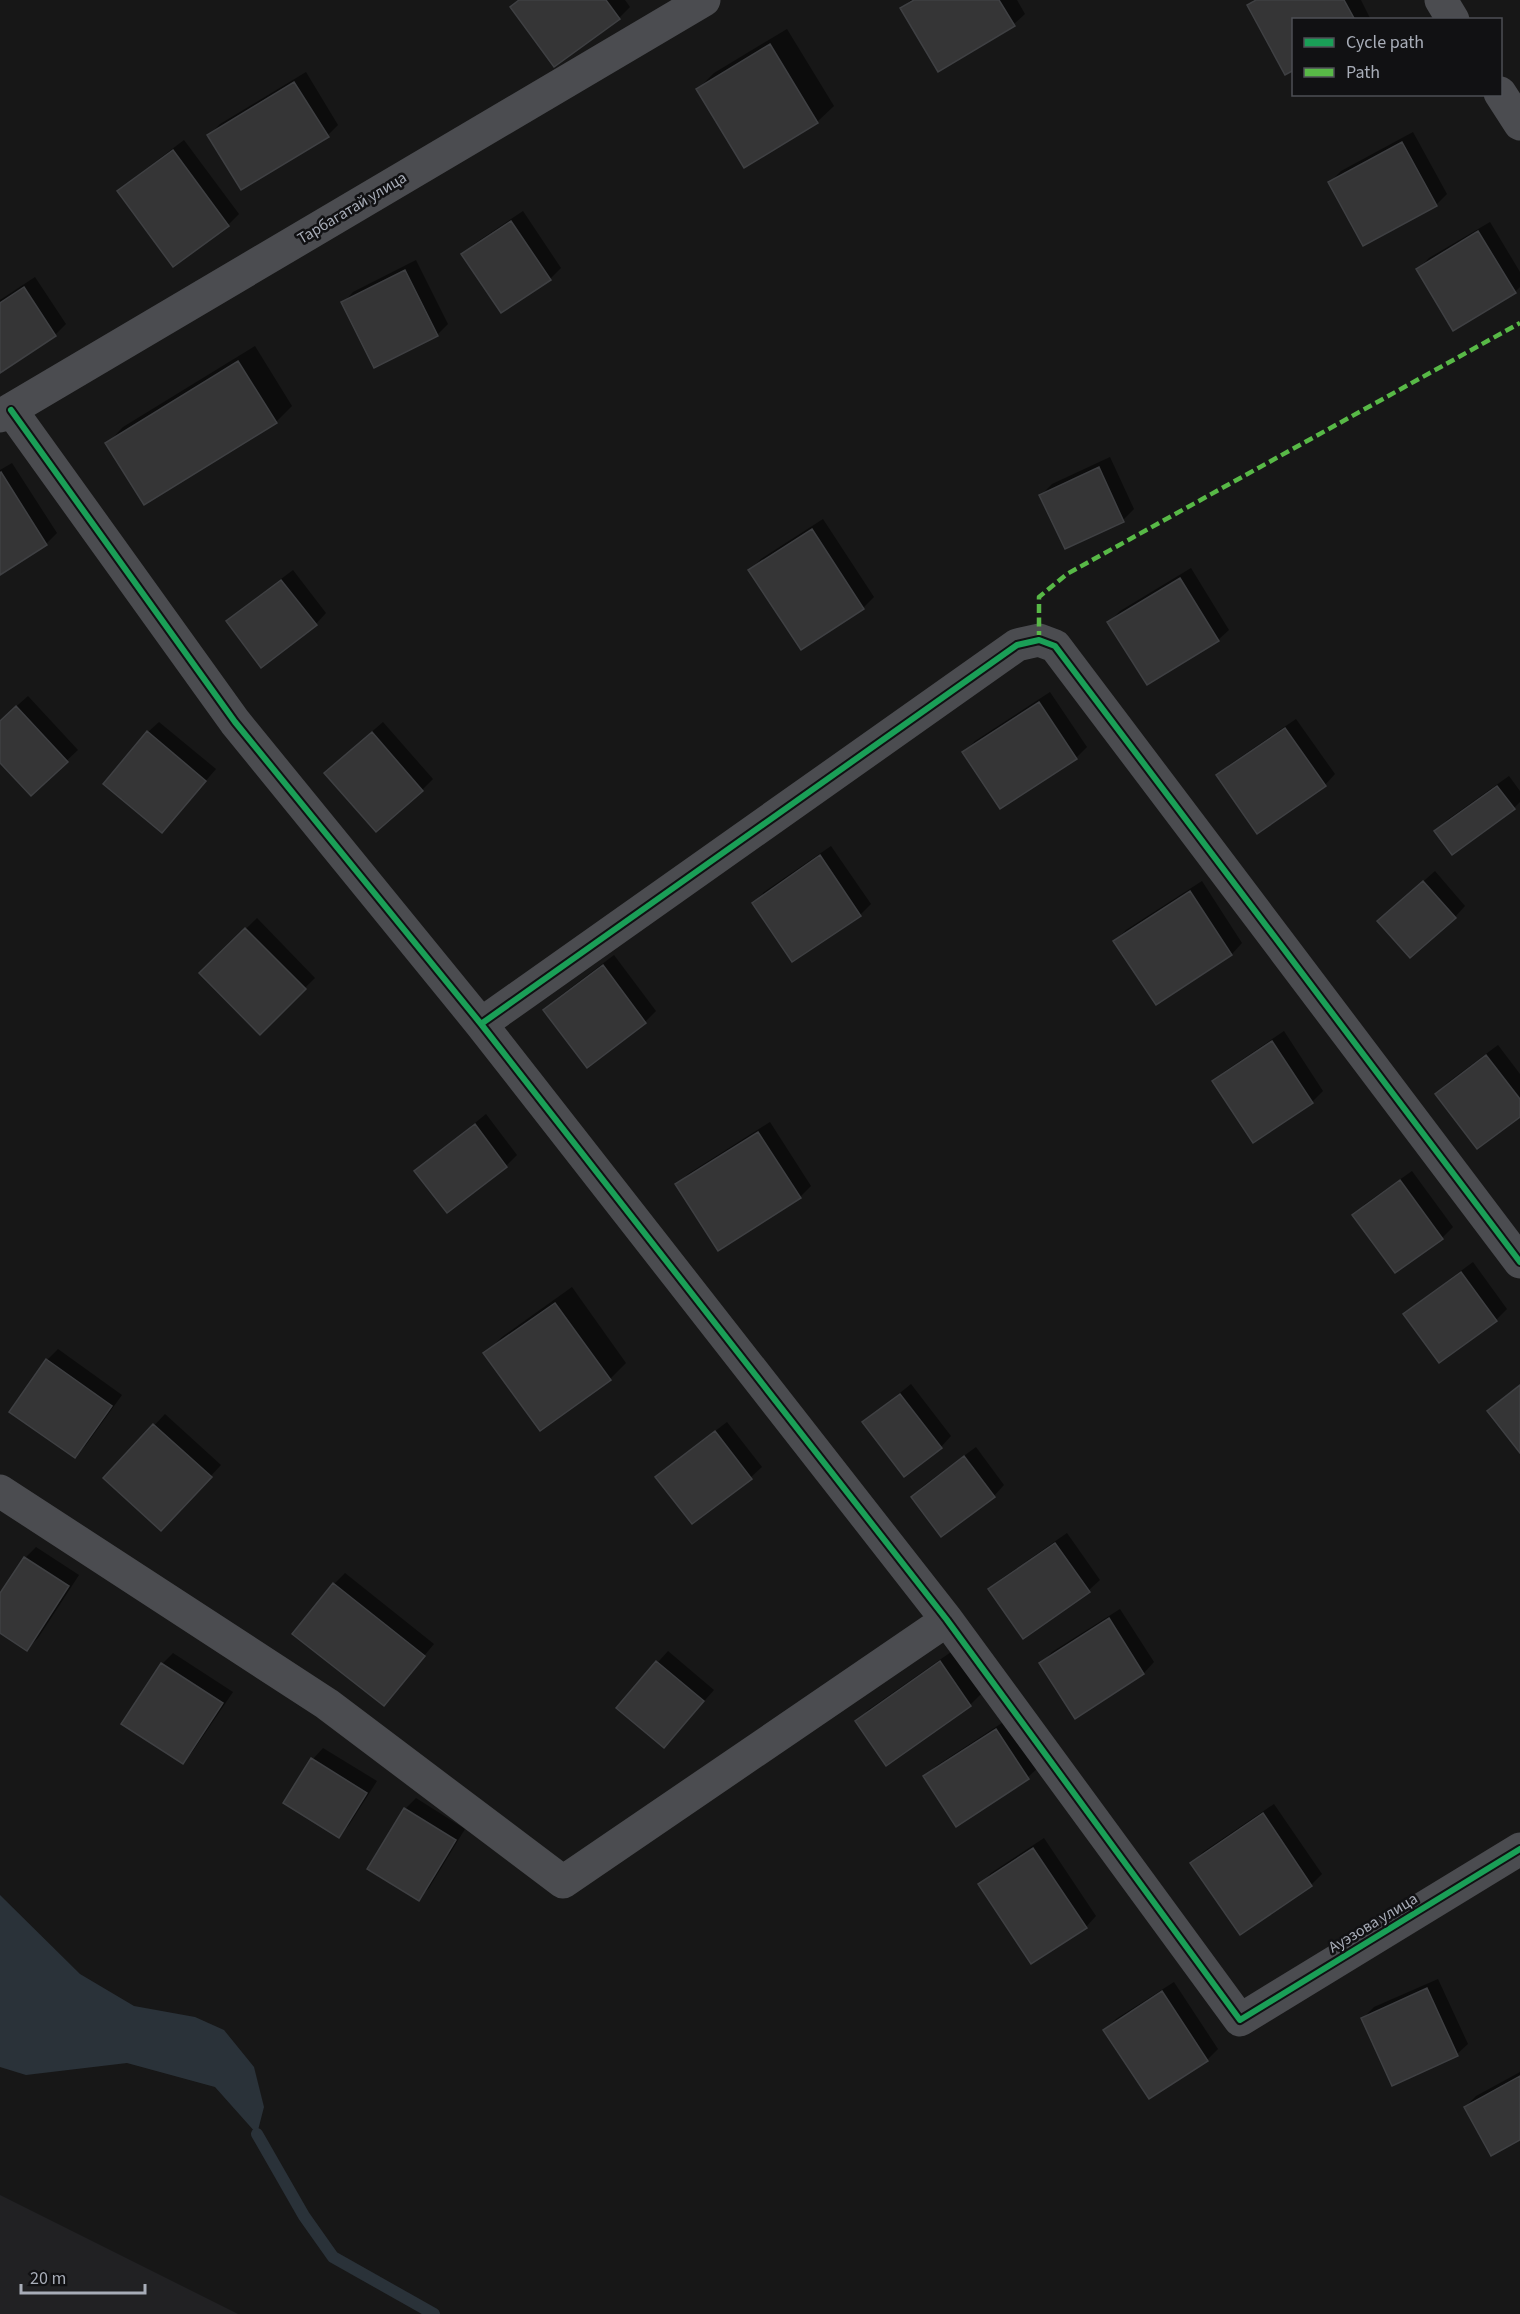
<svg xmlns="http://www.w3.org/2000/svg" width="1520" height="2314" viewBox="0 0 1520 2314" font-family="'Source Sans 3',sans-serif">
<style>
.built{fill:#212123}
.water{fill:#2a3239}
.shadow{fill:#0007}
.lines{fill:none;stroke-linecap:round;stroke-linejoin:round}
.stream{stroke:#2a3239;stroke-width:12}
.building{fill:#353536;stroke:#3f4043;stroke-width:1.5}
.minor{stroke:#4b4c50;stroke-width:33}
.quiet{stroke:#58b947;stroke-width:4.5;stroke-dasharray:9 4.5;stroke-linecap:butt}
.cycleway-casing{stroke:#111113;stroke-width:10}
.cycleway{stroke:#1a9f57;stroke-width:6}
.labels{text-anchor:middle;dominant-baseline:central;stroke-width:5;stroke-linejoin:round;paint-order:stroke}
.street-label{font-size:16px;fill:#a8adb8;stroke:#111113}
</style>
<rect width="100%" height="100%" fill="#171717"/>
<path class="built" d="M0 2195 238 2314H0Z"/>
<path class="water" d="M0 1895 80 1974 134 2006 195 2017 224 2030 254 2067 264 2107 257 2134 215 2087 127 2063 26 2075 0 2067Z"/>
<path class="shadow" d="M519 0H625L630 7 619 18 512 7Z
M911 0H1017L1025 14 1014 24 902 8Z
M1254 0H1361L1371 20H1294L1249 5Z
M787 29 834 106 817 122 744 166 698 89 714 73Z
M306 72 338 125 328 135H209L220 124Z
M1413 132 1447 194 1436 205 1364 244 1330 182 1341 171Z
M184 140 239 214 228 225 119 191 130 181Z
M523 211 561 268 550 279 463 254 474 244Z
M1490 222 1520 272V287L1515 292 1418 269 1429 258Z
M416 260 448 324 437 335 343 303 353 292Z
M35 277 66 324 55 335 0 371V300Z
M255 346 292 406 276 422 107 444 123 427Z
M1110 457 1134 509 1123 520 1066 547 1041 495 1052 484Z
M12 463 57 533 46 544 0 573V470Z
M823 519 874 597 863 608 801 648 750 570 761 559Z
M1191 568 1229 630 1218 640 1109 622 1120 611Z
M293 570 326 613 316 624 228 621 239 611Z
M1050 692 1087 747 1076 758 964 752 975 741Z
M28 696 78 750 31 794 0 761V721Z
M1296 719 1335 774 1325 785 1218 776 1229 765Z
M159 722 216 769 172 820 148 732Z
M383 722 433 779 422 790 337 762Z
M1509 776 1520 791V802L1514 808 1436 831 1447 820Z
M831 846 871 904 860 915 753 903 764 892Z
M1435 871 1465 906 1455 917 1390 911Z
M1202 881 1242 943 1232 954 1156 1003 1115 941 1126 930Z
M257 918 315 978 260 1032 201 973Z
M614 955 656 1011 645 1022 587 1065 545 1010 556 999Z
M1284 1031 1323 1091 1312 1102 1253 1141 1214 1081 1225 1071Z
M1498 1045 1520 1074V1115L1437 1094 1447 1083Z
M486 1114 517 1155 506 1166 447 1211 416 1171Z
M770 1122 811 1186 800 1197 677 1185 688 1174Z
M1412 1171 1453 1227 1442 1238 1354 1215 1365 1204Z
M1473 1262 1507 1309 1496 1320 1439 1361 1405 1315 1416 1304Z
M572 1287 626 1363 610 1379 485 1354 502 1337Z
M58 1349 122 1395 86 1445 75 1456 47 1360Z
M911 1384 951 1436 941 1447 864 1422Z
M165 1414 221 1465 172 1518 105 1478Z
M727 1422 762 1467 751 1477 692 1522 657 1477 668 1467Z
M976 1447 1004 1485 994 1496 913 1497 923 1486Z
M1067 1533 1100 1580 1089 1590 1023 1637 990 1590 1001 1579Z
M36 1547 79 1575 38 1638 27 1649 0 1631V1596L25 1558Z
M345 1573 434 1644 384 1704 334 1584Z
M1120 1609 1154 1662 1144 1673 1076 1717 1041 1663 1052 1652Z
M668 1651 714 1690 674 1735 618 1707Z
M951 1652 981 1694 970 1705 857 1721 868 1710Z
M173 1653 233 1692 193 1751 183 1762 123 1723 162 1664Z
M1008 1719 1039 1767 1028 1777 957 1825 925 1777 936 1766Z
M323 1748 377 1781 349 1825 339 1836 285 1803 313 1759Z
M416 1798 465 1829 429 1888 418 1899 405 1809Z
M1274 1804 1322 1874 1311 1885 1192 1863 1203 1852Z
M1044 1838 1096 1916 1086 1927 980 1884 991 1873Z
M1438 1979 1468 2044 1457 2054 1363 2018 1374 2007Z
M1174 1982 1218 2049 1207 2060 1105 2030 1116 2019Z
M1520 2072V2138L1465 2107 1476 2096Z"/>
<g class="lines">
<path class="stream" d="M257 2134 304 2216 333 2257 434 2314"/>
</g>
<path class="building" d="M519 0H606L620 19 554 67 510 7Z
M914 0H999L1015 26 938 72 900 8Z
M1256 0H1344L1355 20H1294V70L1285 75 1247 5Z
M770 44 818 123 744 168 696 89Z
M294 82 329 137 241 190 207 135Z
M1402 142 1437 206 1363 246 1328 182Z
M173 150 229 226 173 267 117 191Z
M511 221 551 280 501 313 461 254Z
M1478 231 1516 293 1453 331 1416 269Z
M405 270 438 336 374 368 341 302Z
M24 287 56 336 0 373V303Z
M238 361 277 423 144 505 105 443Z
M1099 467 1124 522 1065 549 1039 495Z
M1 472 47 545 0 575V473Z
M812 529 864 609 801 650 748 570Z
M1180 578 1219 641 1147 685 1107 622Z
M281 580 317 625 261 668 226 621Z
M1039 702 1077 759 1000 809 962 752Z
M16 706 68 762 31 796 0 763V721Z
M1285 728 1326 786 1257 834 1216 775Z
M147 731 206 781 162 833 103 784Z
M372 732 423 791 376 832 324 773Z
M1497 786 1515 809 1452 855 1434 831Z
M820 855 861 916 792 962 752 903Z
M1423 881 1456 918 1410 958 1377 921Z
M1190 891 1232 955 1156 1005 1113 941Z
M245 928 306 989 260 1035 199 973Z
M603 965 646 1023 587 1068 543 1010Z
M1272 1041 1313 1103 1253 1143 1212 1081Z
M1486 1055 1520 1099V1117L1477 1149 1435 1094Z
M475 1124 507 1167 447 1213 414 1171Z
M758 1132 801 1198 718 1251 675 1184Z
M1400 1180 1443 1239 1395 1273 1352 1215Z
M1461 1272 1497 1321 1439 1363 1403 1314Z
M555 1303 611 1380 540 1431 483 1353Z
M46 1359 112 1406 75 1458 9 1412Z
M1520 1385V1453L1487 1411Z
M900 1394 942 1448 904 1477 862 1422Z
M153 1424 212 1477 161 1531 103 1478Z
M715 1431 752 1479 692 1524 655 1477Z
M964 1456 995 1497 941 1537 911 1497Z
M1055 1543 1090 1592 1023 1639 988 1589Z
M24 1557 69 1586 27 1651 0 1633V1593Z
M333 1583 425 1656 384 1706 292 1634Z
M1109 1618 1144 1674 1075 1719 1039 1663Z
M656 1661 704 1701 664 1748 616 1708Z
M940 1661 971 1706 886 1766 855 1721Z
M161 1663 223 1703 183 1764 121 1724Z
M996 1729 1029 1779 956 1827 923 1776Z
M311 1758 367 1793 339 1838 283 1803Z
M404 1808 456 1840 419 1901 367 1869Z
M1263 1813 1312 1886 1240 1935 1190 1863Z
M1033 1848 1087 1928 1031 1964 978 1884Z
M1427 1988 1458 2056 1392 2086 1361 2018Z
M1162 1991 1208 2061 1149 2099 1103 2030Z
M1520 2076V2140L1491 2156 1464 2107Z"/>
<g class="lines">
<path class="minor" d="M1441 0 1453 20
M1500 93 1520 124
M11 410 235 722 481 1024 947 1620 1240 2020 1520 1849
M0 416 704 0
M481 1024 1017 645 1039 640 1055 646 1520 1262
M0 1491 327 1704 563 1882 947 1620"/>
<path class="quiet" d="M1039 640V597L1067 574 1520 323"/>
<defs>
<path id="cycleway" d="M11 410 235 722 481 1024 947 1620 1240 2020 1520 1849
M481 1024 1017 645 1039 640 1055 646 1520 1262"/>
</defs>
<use href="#cycleway" class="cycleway-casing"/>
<use href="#cycleway" class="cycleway"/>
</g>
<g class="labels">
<g class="street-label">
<text transform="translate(352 208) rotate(-31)">Тарбагатай улица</text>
<text transform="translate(1373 1923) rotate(-31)">Ауэзова улица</text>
</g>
</g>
<rect x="1292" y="18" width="210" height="78" fill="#111113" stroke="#4d4f55" stroke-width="1.5"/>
<rect x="1304" y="38" width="30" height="9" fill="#1a9f57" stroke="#4d4f55" stroke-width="1.5"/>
<text x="1346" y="48" font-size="18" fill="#a8adb8">Cycle path</text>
<rect x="1304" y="68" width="30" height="9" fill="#58b947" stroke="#4d4f55" stroke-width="1.5"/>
<text x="1346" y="78" font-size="18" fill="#a8adb8">Path</text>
<path d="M21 2284v9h124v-9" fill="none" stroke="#a8adb8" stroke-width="3"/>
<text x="30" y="2284" font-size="18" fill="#a8adb8" stroke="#111113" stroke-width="4.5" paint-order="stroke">20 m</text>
</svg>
